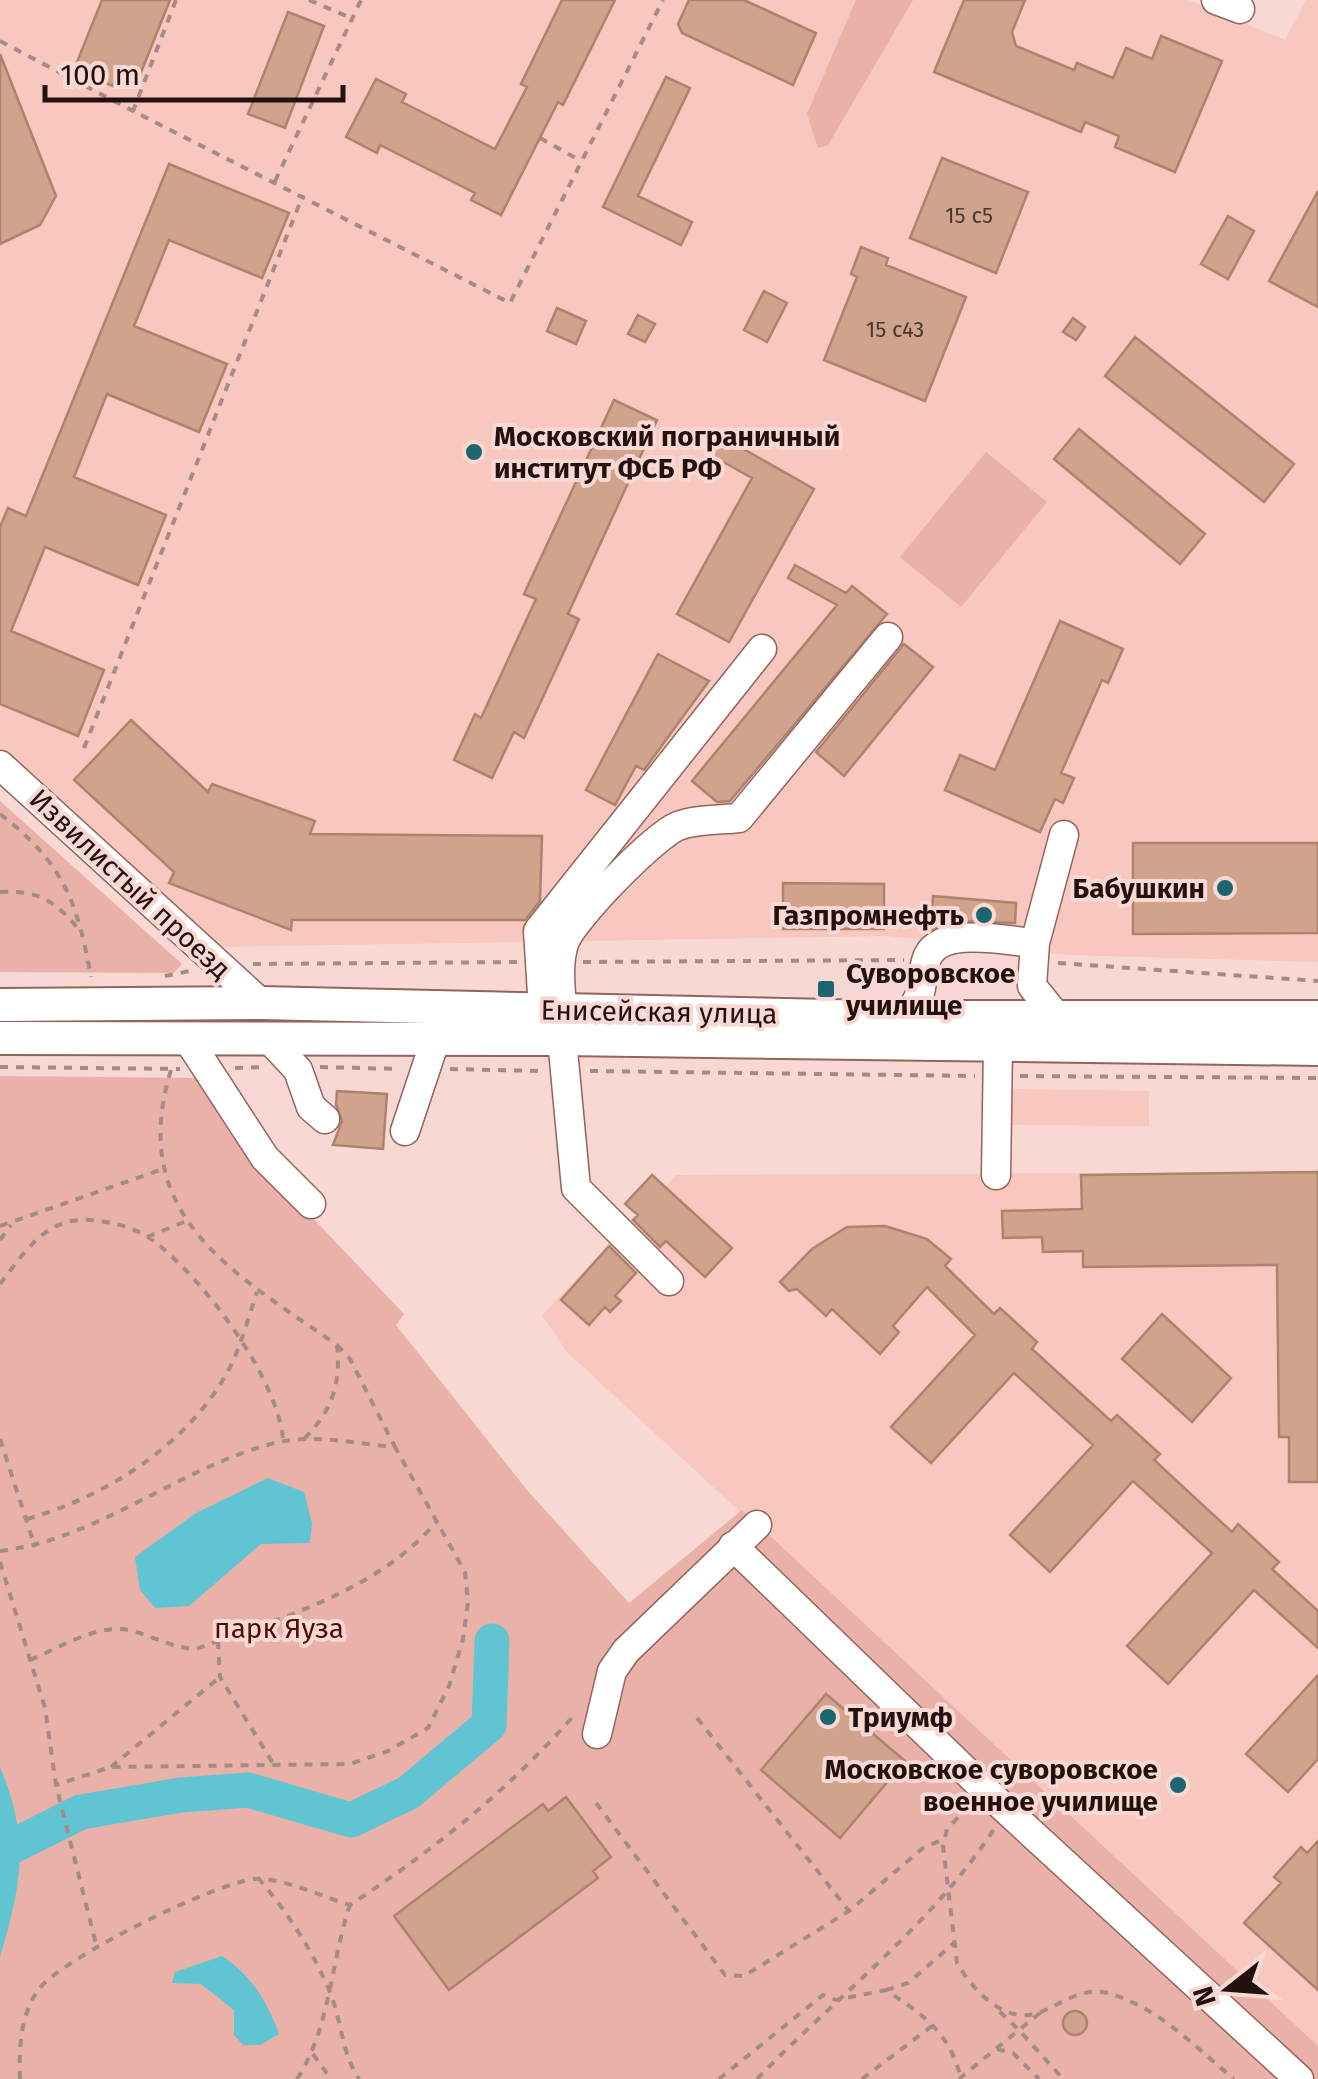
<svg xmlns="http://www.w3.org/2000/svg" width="1318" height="2079" viewBox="0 0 1318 2079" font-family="'Fira Sans',sans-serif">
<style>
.built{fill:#f8c7bf}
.green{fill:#e9b1a8}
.water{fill:#61c4d3}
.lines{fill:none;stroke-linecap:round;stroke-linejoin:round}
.river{stroke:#61c4d3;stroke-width:35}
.building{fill:#cfa38c;stroke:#ae836d;stroke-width:2.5}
.minor-casing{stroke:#92645c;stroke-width:31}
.major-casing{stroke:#92645c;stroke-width:36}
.path{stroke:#a58b87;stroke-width:4;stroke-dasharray:8 8;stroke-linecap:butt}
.minor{stroke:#fff;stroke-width:28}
.major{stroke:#fff;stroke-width:32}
.poi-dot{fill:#1c6671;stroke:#f8d8d3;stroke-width:4}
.labels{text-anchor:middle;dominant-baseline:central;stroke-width:8;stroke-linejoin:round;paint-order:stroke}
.number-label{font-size:22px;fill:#4e362e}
.poi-label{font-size:28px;font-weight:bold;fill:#23110f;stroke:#f8d8d3;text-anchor:start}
.street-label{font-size:28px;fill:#23110f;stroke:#f8d8d3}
.park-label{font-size:28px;fill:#500c07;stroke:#f8d8d3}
</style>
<rect width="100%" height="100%" fill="#f8d8d3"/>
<path class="built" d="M0 0H1188L1285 40 1306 0H1318V962L1068 955 888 936 213 947 0 747Z
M1013 1089 1149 1091V1126L1012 1125Z
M1318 1172V2046L567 1352 542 1315 637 1216 625 1204 652 1175 665 1187 676 1175Z"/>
<path class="green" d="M856 0H913L828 145 818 148 807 114Z
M986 452 1047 502 961 607 900 557Z
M0 801 182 964 174 973 0 972Z
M0 1076 200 1078 233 1134 404 1314 396 1325 527 1490 629 1603 742 1510 1318 2046V2079H0Z"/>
<path class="water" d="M268 1478 304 1492 312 1523 310 1543 261 1544 189 1606 155 1608 140 1590 135 1557 196 1513Z
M0 1767C30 1839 22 1883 0 1957Z
M222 1956C251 1975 267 2001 279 2034L260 2045H243L234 2035V2010L201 1984 172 1983 175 1972Z"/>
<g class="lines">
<path class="river" d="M5 1850 81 1812 181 1795 248 1790 351 1820 408 1793 489 1725 492 1641"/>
</g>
<path class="building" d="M102 0H170L136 85 116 77 113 86 92 78 96 69 77 62Z
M562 0H615L563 105 558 102 501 215 471 200 475 193 380 145 377 153 346 137 376 79 406 94 402 102 495 149 527 87 521 84Z
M689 0H744L816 33 793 85 682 33 678 24Z
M964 0H1025L1012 32 1016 46 1074 70 1077 63 1113 78 1126 48 1152 59 1161 36 1222 61 1175 172 1115 147 1119 136 1085 122 1081 132 934 72Z
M288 12 324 26 285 128 248 114Z
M0 54 56 196 40 225 0 244Z
M666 77 690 88 638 196 692 222 681 245 603 207Z
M942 158 1028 192 996 273 910 238Z
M169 164 289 213 262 278 169 240 134 326 227 364 199 432 107 394 74 477 166 515 138 585 45 547 11 631 104 670 78 736 0 704V527L8 508 26 516Z
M1318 191V307L1269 281Z
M1228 216 1254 231 1228 279 1201 264Z
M861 247 888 258 886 265 966 297 925 401 824 360 857 277 851 274Z
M764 291 787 303 767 342 744 330Z
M557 308 586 321 576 344 547 331Z
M638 315 655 324 645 342 628 334Z
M1073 318 1085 327 1076 340 1063 332Z
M1135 337 1294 464 1264 502 1105 376Z
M614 400 657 420 568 614 579 619 524 738 514 732 492 778 454 760 475 714 481 718 536 599 524 594Z
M1079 429 1205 534 1180 564 1054 459Z
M719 435 814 489 729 642 677 614 752 478 709 454Z
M795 565 846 593 852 586 887 614 730 801 717 802 692 781 837 605 788 578Z
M1060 621 1123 649 1108 683 1102 680 1061 773 1074 778 1063 803 1055 799 1040 832 945 790 960 755 995 770Z
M904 644 933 667 844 776 816 752Z
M658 654 709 681 644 770 636 766 615 805 586 790Z
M131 720 208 792 212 784 315 821 310 834 542 836 540 901 525 920H292L291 930 169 883 174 872 74 780Z
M1133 843H1318V933L1133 934Z
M783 883 884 884V929H783Z
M933 896 1016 903 1015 923 956 921 931 929Z
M337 1091 387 1094 383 1149 333 1145 342 1121 336 1105Z
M1318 1172V1482H1289V1437H1279L1277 1265 1083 1267V1251L1043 1252 1042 1237 1003 1238 1002 1211 1082 1209 1081 1175Z
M652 1175 732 1248 705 1277 666 1241 660 1247 633 1220 638 1215 625 1204Z
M885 1226 927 1239 951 1259 945 1266 994 1314 1000 1308 1037 1342 1032 1349 1111 1421 1117 1415 1160 1454 1154 1460 1232 1532 1238 1524 1279 1562 1272 1569 1318 1611V1648L1254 1590 1168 1684 1127 1646 1212 1553 1133 1481 1050 1572 1010 1535 1093 1445 1014 1373 931 1463 891 1427 975 1335 927 1287 893 1326 899 1332 880 1354 832 1309 826 1316 797 1289 789 1291 780 1282 812 1249 847 1227Z
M609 1246 636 1273 615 1296 621 1301 610 1312 605 1307 589 1325 561 1300Z
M1162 1314 1231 1378 1192 1422 1122 1359Z
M1318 1675V1759L1288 1792 1246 1754Z
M826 1694 905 1761 840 1838 761 1770Z
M566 1797 611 1857 593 1871 598 1878 449 1990 394 1916 543 1804 548 1811Z
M1318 1841V1990L1244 1923 1281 1883 1274 1877 1301 1847 1307 1853Z
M1063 2023a12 12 0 1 1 24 0a12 12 0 1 1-24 0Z"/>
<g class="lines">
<defs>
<path id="minor" d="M1216 0 1240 9
M0 765 261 1003
M1035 943 1064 835
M543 1009 538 931 762 649
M562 1010C561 988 557 962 565 941 575 917 654 836 678 826 695 819 721 820 739 818L888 637
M904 1017C927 993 918 989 926 961 936 924 1007 941 1035 943L1032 986 1057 1017
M187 1038 265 1158 311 1204
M268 1038 298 1070 311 1107 325 1119
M562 1039 576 1188 669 1281
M405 1131 436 1038
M996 1175 998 1046
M733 1546 1002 1806 1299 2079
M597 1734 612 1671 626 1651 757 1525"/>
<path id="major" d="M0 1005 261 1003 875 1017H1318
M0 1038 562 1039 1318 1049"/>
</defs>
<use href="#minor" class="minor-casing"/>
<use href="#major" class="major-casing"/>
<path class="path" d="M176 0 133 111 510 303 663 0
M309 0 351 18
M0 41 133 111
M540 138 581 161
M275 181 361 0
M84 748 303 195
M0 814C63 863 77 900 91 977
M0 892C39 890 56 901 80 931
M583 962 904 960
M1058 963 1318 981
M253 964 519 962
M165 976 190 971
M0 1067 180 1069
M320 1067 400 1069
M235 1068 265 1067
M450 1069 540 1071
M171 1070C126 1216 234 1273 337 1345 341 1385 332 1411 303 1440
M590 1071 975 1076
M1020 1076 1318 1078
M0 1226 160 1170
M147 1237 189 1220
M0 1240 11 1225
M0 1284C18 1261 37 1230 67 1222 92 1215 136 1226 155 1242 205 1281 277 1377 283 1439
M337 1345 350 1359 395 1447
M0 1439 35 1547
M27 1519C105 1497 188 1445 228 1371 241 1347 248 1318 257 1292
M0 1551C101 1539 181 1465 279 1442 316 1434 359 1444 395 1447L465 1572 468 1602 463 1639 449 1686 428 1728 388 1751 350 1764 111 1767 56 1785
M0 1562 45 1708 56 1785 97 1948
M218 1641 220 1677 274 1765
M30 1660C59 1648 96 1624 128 1630 152 1635 171 1648 196 1649 281 1618 379 1591 438 1520
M697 1718 849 1911
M111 1767 220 1677
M596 1803 725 1975 744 1976 849 1911 923 1848 944 1839
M969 1806 947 1829 943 1846 957 1963C973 1991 1008 2028 1043 2011 1064 2002 1083 1987 1108 1993 1158 2007 1194 2046 1234 2079
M258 1878C286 1910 313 1951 329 1990 342 2020 341 2052 359 2079
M886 1990 908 1983 954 1943
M1040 2013 1019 2030 1063 2079
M997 2049 1013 2053 1039 2079
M313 2054 331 2079
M20 2079C19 2049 20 2016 38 1990 62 1958 214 1883 255 1879 277 1876 327 1898 350 1905 435 1849 509 1790 576 1713
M297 2079C331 2026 330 1964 350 1905
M719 2079 823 1995 836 2000 886 1990C923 2015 950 2032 961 2079
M757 2079C836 1997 932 1925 994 1829
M862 2079 936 2023
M959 2079 1019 2030 999 2011"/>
<use href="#minor" class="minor"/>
<use href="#major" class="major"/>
</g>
<g class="poi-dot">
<circle cx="474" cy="452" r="10"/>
<circle cx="1225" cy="888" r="10"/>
<circle cx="984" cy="915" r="10"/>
<rect x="816" y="979" width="20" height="20" rx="5"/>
<circle cx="828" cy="1717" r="10"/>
<circle cx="1178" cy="1785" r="10"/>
</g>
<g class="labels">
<g class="number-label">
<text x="969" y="215">15 с5</text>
<text x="895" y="329">15 с43</text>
</g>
<g class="poi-label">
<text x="494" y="436">Московский пограничный<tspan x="494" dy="32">институт ФСБ РФ</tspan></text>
<text x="1205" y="888" text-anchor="end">Бабушкин</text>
<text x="964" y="915" text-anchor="end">Газпромнефть</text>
<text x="846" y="973">Суворовское<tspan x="846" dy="32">училище</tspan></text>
<text x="848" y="1717">Триумф</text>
<text x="1158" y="1769" text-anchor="end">Московское суворовское<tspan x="1158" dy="32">военное училище</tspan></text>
</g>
<g class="street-label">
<text transform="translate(130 884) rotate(43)">Извилистый проезд</text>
<text transform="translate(659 1012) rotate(1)">Енисейская улица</text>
</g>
<g class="park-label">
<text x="279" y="1628">парк Яуза</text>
</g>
</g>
<g transform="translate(1228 1989) rotate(253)" stroke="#f8d8d3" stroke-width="8" paint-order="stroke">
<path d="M0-8L18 38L0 25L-18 38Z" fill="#23110f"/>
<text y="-15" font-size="28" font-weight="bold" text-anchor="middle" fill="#23110f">N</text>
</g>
<path d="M45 85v15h298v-15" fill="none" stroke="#23110f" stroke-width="5"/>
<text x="60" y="85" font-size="30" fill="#23110f" stroke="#f8d8d3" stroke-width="8" paint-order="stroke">100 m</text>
</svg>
